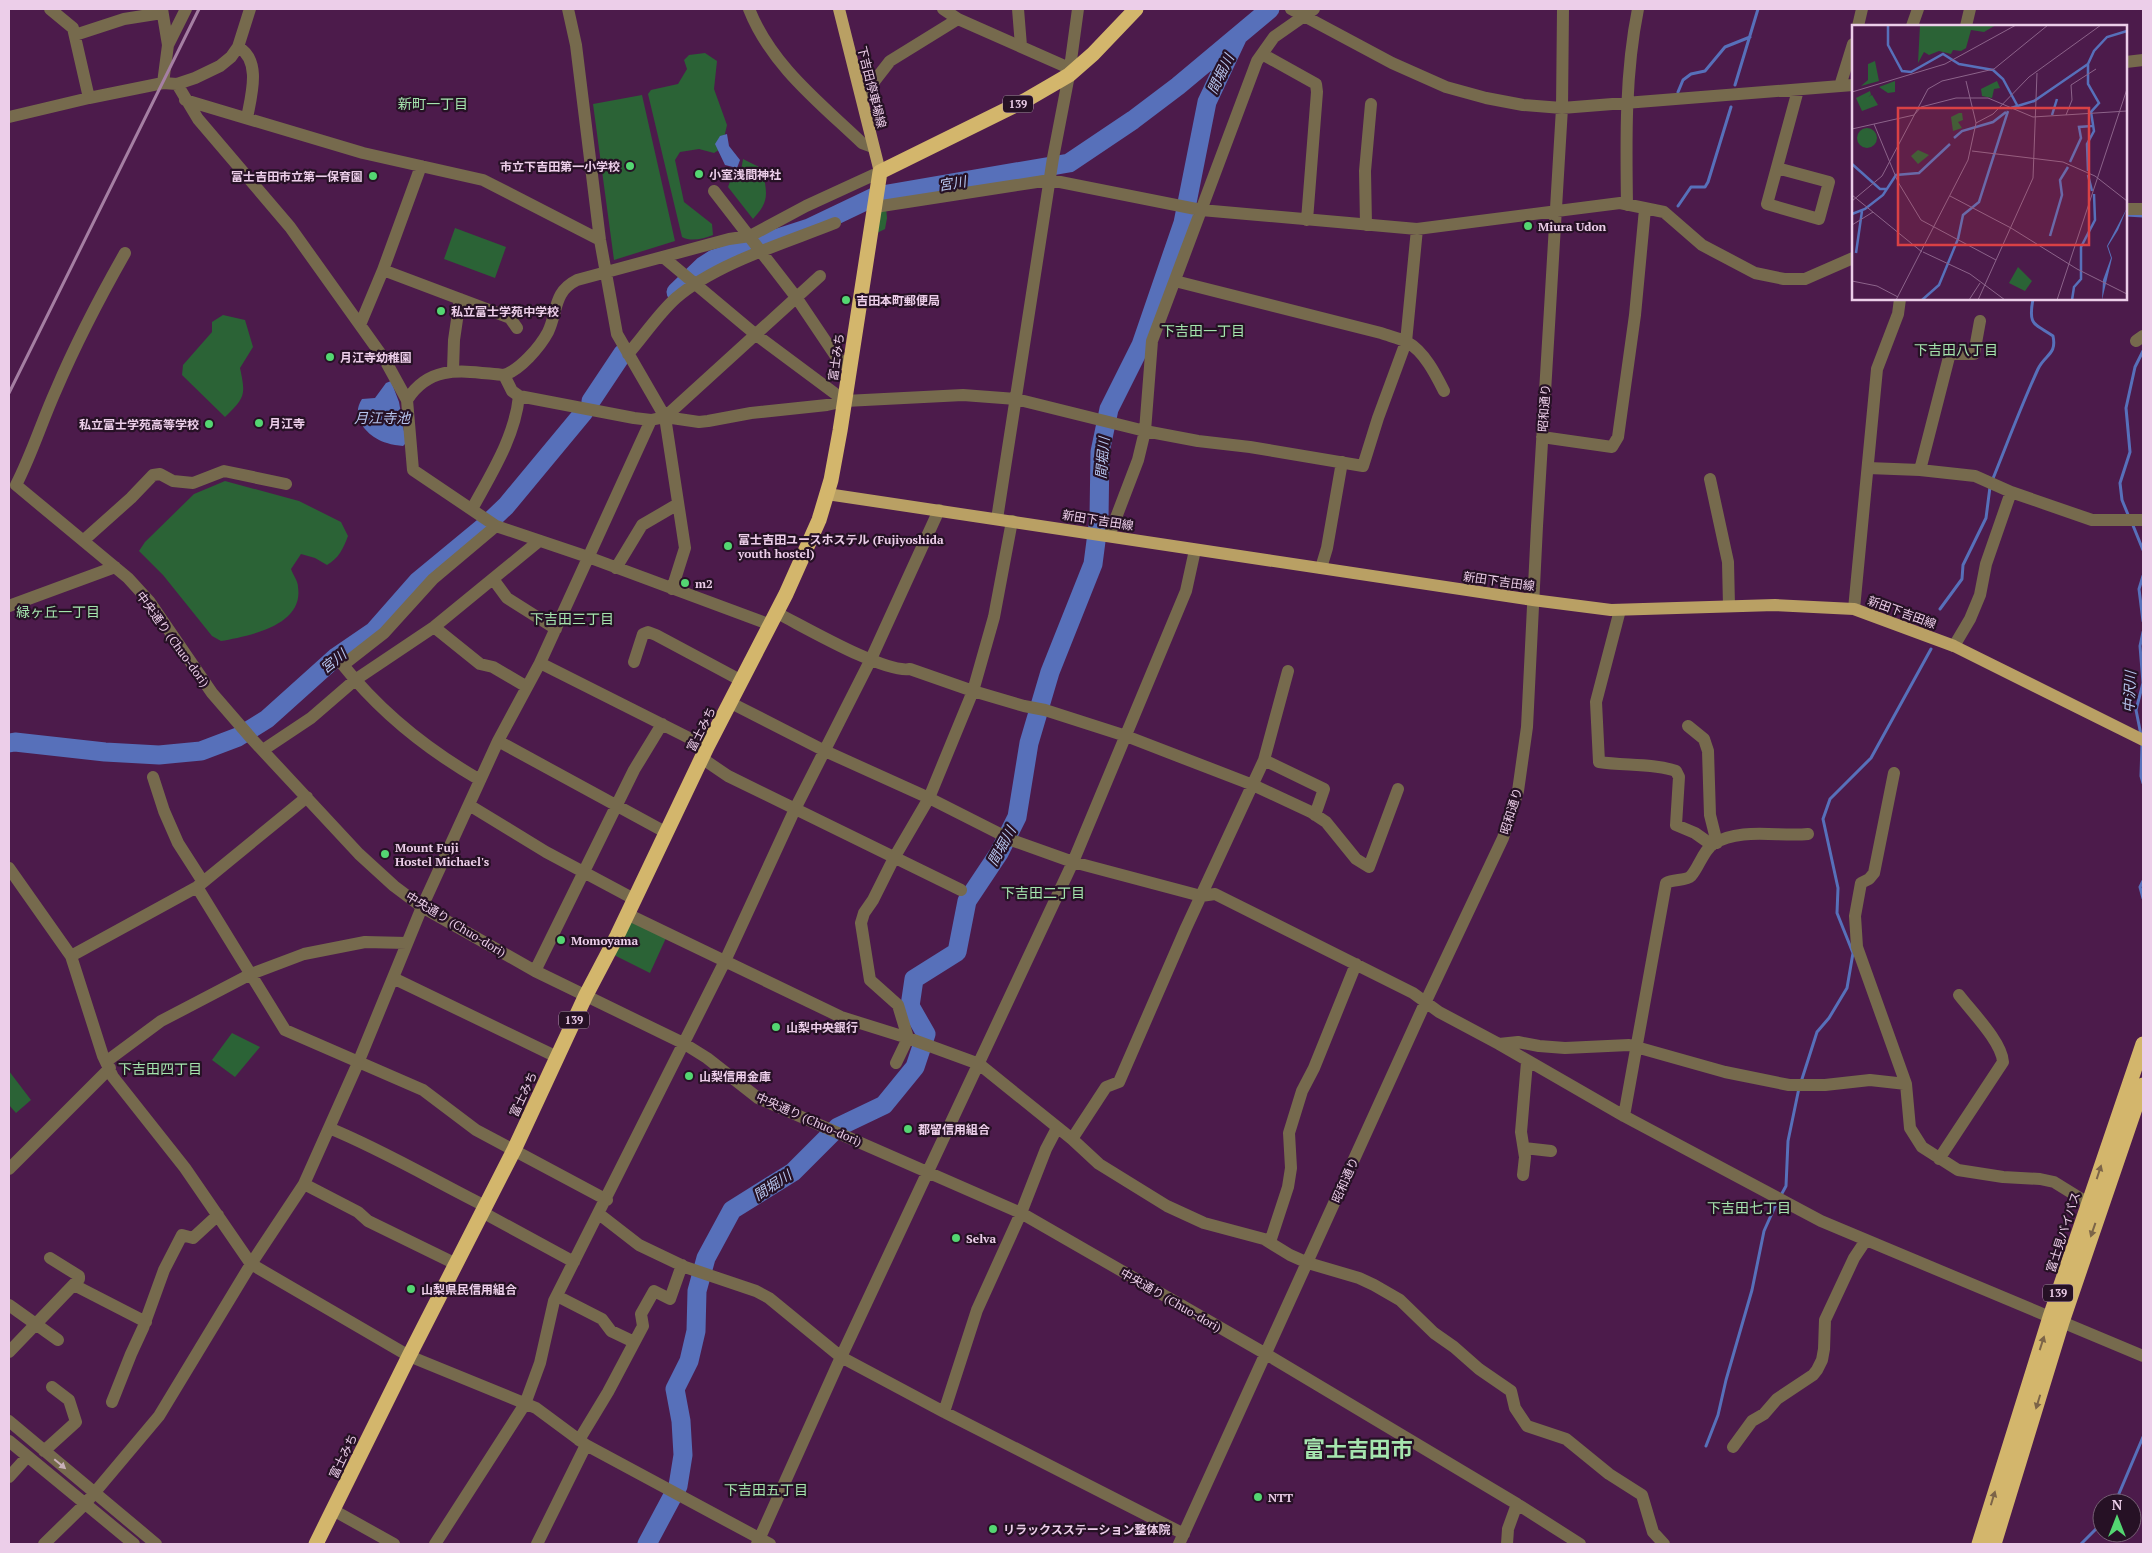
<svg xmlns="http://www.w3.org/2000/svg" width="2152" height="1553" viewBox="0 0 2152 1553" font-family="'PT Serif','Noto Sans JP',serif">
<style>
.green{fill:#2b6336}
.water{fill:#5770ba}
.lines{fill:none;stroke-linecap:round;stroke-linejoin:round}
.stream{stroke:#5770ba;stroke-width:3}
.river{stroke:#5770ba;stroke-width:19}
.minor{stroke:#766a4d;stroke-width:12}
.major{stroke:#b9a064;stroke-width:12}
.highway{stroke:#d3b66c;stroke-width:15}
.rail{stroke:#a57fa3;stroke-width:3}
.oneway{fill:#7c6448}
.oneway2{fill:#c9b0ba}
.poi-dot{fill:#54d672;stroke:#261125;stroke-width:2}
.labels{text-anchor:middle;dominant-baseline:central;stroke-width:4.5;stroke-linejoin:round;paint-order:stroke}
.shield{fill:#261125;stroke:#b195ae;stroke-width:1}
.shield-label{font-size:11px;font-weight:bold;fill:#eccee9}
.street-label{font-size:12px;fill:#eccee9;stroke:#261125}
.poi-label{font-size:12px;font-weight:bold;fill:#eccee9;stroke:#261125;text-anchor:start}
.water-label{font-size:14px;font-style:italic;fill:#b6c5ee;stroke:#261125}
.neighbourhood-label{font-size:14px;fill:#a5e5ae;stroke:#261125}
.town-label{font-size:22px;font-weight:bold;fill:#a5e5ae;stroke:#261125}
.inset-river{fill:none;stroke:#5770ba;stroke-width:2.5}
.inset-road{fill:none;stroke:#8c638a;stroke-width:1}
.view{fill:#d94145;fill-opacity:0.15;stroke:#d94145;stroke-width:2.5}
.inset-edge{fill:none;stroke:#eccee9;stroke-width:2.5}
</style>
<rect width="100%" height="100%" fill="#4c1b4b"/>
<path class="green" d="M705 53 717 61 714 89 727 125 724 138 728 144 714 153 699 149 680 152 675 160 684 202 712 224 713 235C703 239 691 242 682 237L648 94 651 90 678 84 687 69 684 60 689 55Z
M642 95 675 241 614 260 593 104Z
M743 159 763 169C766 193 771 200 753 219L728 187 732 176 741 171Z
M886 207 887 218 885 229 877 233 876 209Z
M455 228 506 247 495 278 444 259Z
M223 315 245 320 253 347 240 368C246 396 245 397 225 417L182 375 183 365 212 332V322Z
M225 481 299 501 341 522 348 536C343 549 339 558 327 565L315 558 301 554 291 569C293 575 298 581 298 587 304 626 248 636 221 641L212 636 163 575 139 551 145 542 194 494Z
M628 920 666 938 650 973 610 953Z
M232 1033 260 1047 235 1077 212 1060Z
M9 1071 31 1100 16 1113 9 1105Z"/>
<path class="water" d="M727 134 729 146 740 160 737 168 725 165 715 144 720 136Z
M391 381 399 402 406 443 403 446C398 445 392 445 387 443 369 438 349 418 362 399L375 398 386 383Z"/>
<g class="lines">
<path class="stream" d="M1735 85 1758 9
M1678 92 1683 80 1691 74 1705 71 1725 47 1750 37
M1678 206 1691 187H1705L1708 182 1731 107
M2126 215 2143 216
M1992 481C2007 444 2021 406 2038 369 2045 354 2057 355 2053 336 2034 323 2028 326 2033 299
M2129 517 2122 500 2120 483 2130 452 2126 408 2135 367 2143 351
M2132 523 2143 550
M2143 576 2139 589 2143 621
M1940 609 1962 579 1963 565 1986 518 1990 487
M2141 735 2136 710 2143 683 2140 646 2143 632
M2142 744 2141 776 2143 783
M2143 881 2140 887 2143 898
M1801 1082 1817 1032 1829 1018 1847 988 1853 953 1837 913 1838 888 1823 819 1830 799 1871 758 1931 649
M1780 1197 1786 1186 1788 1141 1799 1088
M1706 1446 1718 1415 1726 1380 1752 1290 1764 1231 1777 1202
M2115 1503 2143 1437
M2081 1544 2102 1523"/>
<path class="river" d="M676 292 703 266 714 259 809 228 876 196 1069 163 1133 120 1178 86 1270 9
M591 401 623 353
M9 743 15 742 105 752 159 755 201 751 238 737 267 719 336 657 374 631 418 581 487 524 506 506 584 412
M647 1544 678 1486 683 1455 681 1421 675 1389 689 1361 696 1331 697 1291 706 1258 732 1210 793 1172 838 1127 884 1105 915 1067 926 1034 910 1006 914 979 957 952 967 901 999 853 1017 817 1029 743 1050 672 1093 564 1099 518 1100 452 1109 409 1141 345 1183 223 1207 102 1238 36"/>
<path class="minor" d="M50 9 73 28 89 98
M162 9 168 45
M568 9 576 45 600 240 617 334 665 417 685 548 672 589
M749 9C771 65 819 102 862 143L873 147
M943 9 958 19 1069 68
M1018 9 1021 46
M1291 9 1392 63 1446 87 1486 98 1523 105 1562 108 1853 85
M1858 26 1862 9
M1912 26 1918 9
M1966 26 1970 9
M75 35 124 19 162 13
M238 47C262 60 251 96 247 118
M1262 54 1316 84 1317 92 1307 220
M2126 62 2143 60
M163 83 168 45 186 9
M177 84 198 119 290 227 385 360 407 400 413 470 496 526 588 557 771 625
M1840 86 1853 44
M862 97 890 61 958 19
M185 100 363 153 483 180 600 240
M9 117 89 98 163 83 177 84 195 78 220 66 231 57 238 47 250 9
M1777 168 1829 182 1819 219 1767 204 1798 90
M714 191 796 297 835 355 850 370
M1627 205C1626 140 1625 73 1638 9
M875 207 1050 180 1201 210 1417 229 1620 203 1664 212 1702 245 1755 273 1784 279H1805L1853 258
M2126 209H2143
M1366 225 1365 171 1371 104
M125 253C100 297 76 343 56 390 42 421 32 454 16 485L128 578 149 601 212 693 251 738 359 854 394 886 422 907 535 971 683 1043 707 1058 758 1098 1021 1213 1266 1354 1517 1504 1580 1544
M663 257 755 334 845 401
M383 270 510 318 517 328
M1175 281 1381 333C1389 336 1399 338 1407 342 1424 351 1436 375 1444 391
M360 325 383 270 421 166
M2136 341 2143 336
M628 354C644 336 658 314 676 298 717 263 785 243 835 223
M453 370 454 340 460 299
M504 375 512 391 519 396 634 418 651 420
M407 400C431 362 467 372 504 375 520 370 540 347 548 332 558 311 553 292 577 280L729 239 750 236 806 206 880 172
M665 417 820 276
M1542 437 1612 447 1618 437 1635 315 1645 209
M1868 468 1920 470 1975 476 2011 492 2092 520H2143
M1920 470 1949 357 1953 354H1974L1980 321
M1710 479 1728 562 1729 606
M472 509C491 474 515 437 519 396
M997 519 1053 158 1069 75 1078 9
M1109 536 1138 460 1145 431 1152 341 1257 61 1274 37 1314 9
M84 540 131 498 153 475 160 474 173 481 193 483 224 471 286 484
M616 568 642 525 678 504
M1321 568 1327 548 1342 462
M493 579 507 598 556 629
M9 606 115 567
M1854 609 1877 369 1898 314 1900 299
M1620 610 1596 702 1599 762C1624 766 1652 763 1676 771L1679 777 1676 825 1695 833 1712 845
M777 613C803 626 885 674 910 669L973 691 1024 706 1045 710 1126 736 1253 785 1311 812 1326 822 1356 859 1369 867 1398 789
M434 627 480 664 493 667 527 687
M1954 646 1970 619 1980 595 1986 564 2011 492
M634 662 643 634 648 632 656 635 742 681
M540 663 707 747
M731 703 825 751 929 798 1014 841 1073 862 1201 896 1215 894 1413 993 1439 1012 1499 1044 1624 1116 1821 1221 2143 1356
M1688 726 1704 739 1708 751 1710 815 1717 843
M498 741 667 833
M263 750 311 718 355 680 434 627 539 541
M703 759 728 776 961 890
M1264 760 1324 789 1315 815
M1894 773 1874 873 1869 879 1861 883 1855 916 1857 947 1906 1084 1910 1128 1922 1147 1958 1170 2003 1177 2040 1179 2054 1182 2088 1203
M153 777 164 811 178 843 203 882
M480 780C428 750 381 713 343 665L384 633 433 579 496 526
M469 805 546 852 634 899
M9 868 71 956 103 1056 113 1077 185 1168 251 1264 409 1356 536 1408 586 1445 770 1544
M197 887 285 1030 423 1090 476 1130 607 1200
M627 914 841 1017 908 1038 979 1064 1072 1139 1099 1164 1167 1206 1204 1223 1264 1239 1290 1255 1308 1263 1359 1278 1374 1285 1400 1300 1434 1333 1454 1347 1479 1369 1511 1391 1515 1408 1527 1426 1566 1439 1609 1474 1642 1495 1653 1532 1664 1544
M71 956 197 887 307 797
M535 971 634 770 662 724
M393 978 557 1057
M1499 1044 1518 1042 1539 1046 1565 1048 1629 1045 1725 1072 1789 1085H1825L1870 1080 1906 1084
M107 1061 161 1021 251 974 304 954 365 942 407 943
M896 1063 908 1038 898 1005 870 980 861 923 864 913 873 900 894 858 929 798 973 691 994 617 1012 521
M1624 1116 1666 883C1674 879 1686 881 1691 876 1699 867 1703 851 1713 844 1740 827 1778 837 1808 834
M329 1128C383 1150 433 1180 485 1206
M1072 1139 1106 1087 1119 1082 1186 928 1264 760 1288 671
M1524 1148 1551 1151
M1939 1159 2003 1062C2002 1042 1971 1011 1959 995
M9 1169 110 1068
M1523 1175 1525 1157 1521 1132 1527 1062
M304 1184 358 1212 368 1221 456 1264
M482 1212 574 1262
M599 1214 639 1245 685 1267 756 1291 769 1298 841 1357 944 1412 1184 1534
M1270 1242 1288 1187 1291 1168 1289 1133 1302 1091 1314 1068 1356 964
M74 1285 146 1322
M557 1296 602 1319 611 1331 634 1342
M9 1305 58 1340
M9 1352 79 1279V1276L50 1258
M112 1402 131 1354 143 1328 164 1270 182 1235 193 1238 218 1215
M944 1412 977 1310 1021 1213 1046 1149 1057 1128
M9 1421 156 1544
M579 1440 608 1392 643 1326 641 1314 654 1291 670 1299 682 1265
M9 1441 134 1544
M1733 1447 1752 1421 1764 1414 1777 1399 1813 1375 1817 1370 1822 1360 1824 1349 1825 1320 1854 1258 1866 1240
M44 1451 76 1422 69 1400 52 1387
M9 1477 27 1457
M333 1510 394 1544
M44 1544 85 1504 159 1416 251 1264 304 1184 358 1063 422 907 498 741 540 663 651 420 665 417 699 422 708 421 751 413 827 405 845 401 963 395 1016 399 1145 431 1198 441 1250 447 1363 466 1378 418 1406 342 1417 229
M435 1544 525 1404 540 1363 554 1301 725 961 795 809 871 659 939 510
M537 1544 586 1445
M757 1544 841 1357 1073 862 1186 591 1195 550
M1179 1544 1426 1001 1503 838 1518 791 1527 727 1537 526 1562 108 1563 9
M1507 1544 1508 1529 1517 1504"/>
<path class="major" d="M839 9 880 172
M827 494 1533 600 1611 610 1775 605 1854 609 1954 646 2143 740"/>
<path class="highway" d="M316 1544 409 1356 514 1150 586 995 617 936 707 747 786 594 819 520 831 480 840 431 880 172 1026 100 1069 75 1093 54 1136 9
M1979 1544 2050 1317 2143 1044
M1994 1544 2062 1322 2143 1085"/>
<path class="rail" d="M9 393 199 9"/>
</g>
<defs><path id="oneway-solid" d="M-6-.8H1V-3.2L6.5 0L1 3.2V.8H-6Z" transform="scale(1.25)"/></defs>
<g class="oneway">
<use href="#oneway-solid" transform="translate(2099 1172) rotate(-72)"/>
<use href="#oneway-solid" transform="translate(2093 1230) rotate(109)"/>
<use href="#oneway-solid" transform="translate(2042 1343) rotate(-72)"/>
<use href="#oneway-solid" transform="translate(2038 1402) rotate(107)"/>
<use href="#oneway-solid" transform="translate(1993 1498) rotate(-73)"/>
</g>
<use class="oneway2" href="#oneway-solid" transform="translate(60 1464) rotate(40)"/>
<g class="poi-dot">
<circle cx="630" cy="166" r="5"/>
<circle cx="699" cy="174" r="5"/>
<circle cx="373" cy="176" r="5"/>
<circle cx="1528" cy="226" r="5"/>
<circle cx="846" cy="300" r="5"/>
<circle cx="441" cy="311" r="5"/>
<circle cx="330" cy="357" r="5"/>
<circle cx="259" cy="423" r="5"/>
<circle cx="209" cy="424" r="5"/>
<circle cx="728" cy="546" r="5"/>
<circle cx="685" cy="583" r="5"/>
<circle cx="385" cy="854" r="5"/>
<circle cx="561" cy="940" r="5"/>
<circle cx="776" cy="1027" r="5"/>
<circle cx="689" cy="1076" r="5"/>
<circle cx="908" cy="1129" r="5"/>
<circle cx="956" cy="1238" r="5"/>
<circle cx="411" cy="1289" r="5"/>
<circle cx="1258" cy="1497" r="5"/>
<circle cx="993" cy="1529" r="5"/>
</g>
<g class="labels">
<g class="shield">
<rect x="1003" y="95.5" width="30" height="17" rx="4"/>
<rect x="559" y="1011.5" width="30" height="17" rx="4"/>
<rect x="2043" y="1284.5" width="30" height="17" rx="4"/>
</g>
<g class="shield-label">
<text x="1018" y="104">139</text>
<text x="574" y="1020">139</text>
<text x="2058" y="1293">139</text>
</g>
<g class="street-label">
<text transform="translate(872 87) rotate(76)">下吉田停車場線</text>
<text transform="translate(836 357) rotate(-82)">富士みち</text>
<text transform="translate(1544 408) rotate(-86)">昭和通り</text>
<text transform="translate(1098 520) rotate(9)">新田下吉田線</text>
<text transform="translate(1499 581) rotate(8)">新田下吉田線</text>
<text transform="translate(1902 612) rotate(20)">新田下吉田線</text>
<text transform="translate(173 639) rotate(54)">中央通り (Chuo-dori)</text>
<text transform="translate(701 729) rotate(-63)">富士みち</text>
<text transform="translate(1511 811) rotate(-73)">昭和通り</text>
<text transform="translate(456 924) rotate(31)">中央通り (Chuo-dori)</text>
<text transform="translate(523 1094) rotate(-65)">富士みち</text>
<text transform="translate(809 1119) rotate(24)">中央通り (Chuo-dori)</text>
<text transform="translate(1345 1180) rotate(-66)">昭和通り</text>
<text transform="translate(2063 1232) rotate(-72)">富士見バイパス</text>
<text transform="translate(1171 1300) rotate(30)">中央通り (Chuo-dori)</text>
<text transform="translate(343 1456) rotate(-64)">富士みち</text>
</g>
<g class="poi-label">
<text x="620" y="166" text-anchor="end">市立下吉田第一小学校</text>
<text x="709" y="174">小室浅間神社</text>
<text x="363" y="176" text-anchor="end">富士吉田市立第一保育園</text>
<text x="1538" y="226">Miura Udon</text>
<text x="856" y="300">吉田本町郵便局</text>
<text x="451" y="311">私立富士学苑中学校</text>
<text x="340" y="357">月江寺幼稚園</text>
<text x="269" y="423">月江寺</text>
<text x="199" y="424" text-anchor="end">私立富士学苑高等学校</text>
<text x="738" y="539">富士吉田ユースホステル (Fujiyoshida<tspan x="738" dy="14">youth hostel)</tspan></text>
<text x="695" y="583">m2</text>
<text x="395" y="847">Mount Fuji<tspan x="395" dy="14">Hostel Michael's</tspan></text>
<text x="571" y="940">Momoyama</text>
<text x="786" y="1027">山梨中央銀行</text>
<text x="699" y="1076">山梨信用金庫</text>
<text x="918" y="1129">都留信用組合</text>
<text x="966" y="1238">Selva</text>
<text x="421" y="1289">山梨県民信用組合</text>
<text x="1268" y="1497">NTT</text>
<text x="1003" y="1529">リラックスステーション整体院</text>
</g>
<g class="water-label">
<text transform="translate(1220 74) rotate(-64)">間堀川</text>
<text transform="translate(952 183) rotate(-10)">宮川</text>
<text x="382" y="417">月江寺池</text>
<text transform="translate(1102 458) rotate(-85)">間堀川</text>
<text transform="translate(333 661) rotate(-39)">宮川</text>
<text transform="translate(2129 692) rotate(-87)">中沢川</text>
<text transform="translate(1001 846) rotate(-61)">間堀川</text>
<text transform="translate(772 1185) rotate(-33)">間堀川</text>
</g>
<g class="neighbourhood-label">
<text x="433" y="103">新町一丁目</text>
<text x="1203" y="330">下吉田一丁目</text>
<text x="1956" y="349">下吉田八丁目</text>
<text x="58" y="611">緑ヶ丘一丁目</text>
<text x="572" y="618">下吉田三丁目</text>
<text x="1043" y="892">下吉田二丁目</text>
<text x="160" y="1068">下吉田四丁目</text>
<text x="1749" y="1207">下吉田七丁目</text>
<text x="766" y="1489">下吉田五丁目</text>
</g>
<g class="town-label">
<text x="1358" y="1448">富士吉田市</text>
</g>
</g>
<g transform="translate(1852 25)">
<rect width="275" height="275" fill="#4c1b4b"/>
<path d="M68 0H144L132 7 119 5 114 23 109 26 101 25 99 29 87 26 77 30 72 27 66 38ZM23 36 27 56 9 61 16 55V39ZM43 56V67L36 68 27 62ZM145 56 148 63 142 64 140 73 130 71 129 64ZM18 66 19 70 16 72 20 70 26 80 10 86 4 73ZM107 88H110L111 95 106 97 110 103 101 106 99 92ZM5 113a10 10 0 1 1 20 0a10 10 0 1 1-20 0ZM66 125 77 130 66 139 59 131ZM166 242 180 256 173 266 157 258Z" fill="#2b6336"/>
<path d="M275 183 266 205 256 221 260 233 250 275 251 255 259 233 255 221Z" fill="#5770ba"/>
<path class="inset-river" d="M36 0V20L50 46 59 47 91 29 107 39 141 45 151 54 165 80M159 83 182 76 236 39 242 26 255 12 275 6M200 90 205 74M102 113 110 106 141 97 154 87M218 137 229 113 227 102 240 101M0 139 28 164H35M236 146 235 119 242 106 239 87 247 78 236 59V39M236 150 240 166M0 189 13 184 31 170 44 150 67 148 98 119M198 211 210 170 208 155 216 142M4 228 10 186M70 275 87 260 106 214 111 190 127 177 156 86M220 275 222 262 229 254V222L243 195 242 169"/>
<path class="inset-road" d="M114 56 124 98M0 67 93 39 164 0M214 90 220 75 219 60 244 44M22 99 46 157 69 195 144 235M0 104 62 90 69 82 104 73H136L181 92 275 86M120 126 211 137 243 151 275 176M0 170 70 227M98 171 159 203 225 244 275 269M0 176 30 151 76 64 90 56 142 44 196 0M0 200 21 187M71 227 118 249 153 275M0 256 25 261 46 272M44 275 116 135 124 98 141 89 177 52 249 0M117 275 128 258M126 275 181 153 185 48M205 275 275 64"/>
<path class="view" d="M46 83H237V220H46Z"/>
<rect width="275" height="275" class="inset-edge"/>
</g>
<rect width="2152" height="1553" fill="none" stroke="#eccee9" stroke-width="20"/>
<g transform="translate(2117 1518)"><circle r="24" fill="#261125" stroke="#755d73"/>
<path d="M0-4L9 19L0 12L-9 19Z" fill="#54d672"/>
<text y="-8" font-size="14" font-weight="bold" text-anchor="middle" fill="#eccee9">N</text>
</g>
</svg>
